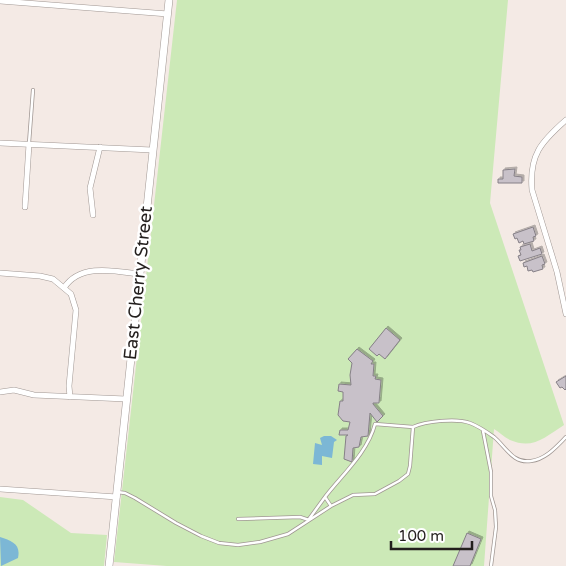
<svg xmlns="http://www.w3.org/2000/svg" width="566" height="566" viewBox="0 0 566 566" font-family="'Varela Round',sans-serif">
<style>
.green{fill:#cce9b7}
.water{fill:#7cb7d5}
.building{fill:#c8c1c9;stroke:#868087;filter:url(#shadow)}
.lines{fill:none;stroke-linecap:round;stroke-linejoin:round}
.lane-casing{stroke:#a09793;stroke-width:4}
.street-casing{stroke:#a09793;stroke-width:6}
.secondary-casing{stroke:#a09793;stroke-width:8}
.lane{stroke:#fff;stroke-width:2.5}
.street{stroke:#fff;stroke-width:5}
.secondary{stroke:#fff;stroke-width:7}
.labels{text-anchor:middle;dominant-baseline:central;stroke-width:5;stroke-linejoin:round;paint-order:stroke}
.street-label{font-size:18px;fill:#231f1d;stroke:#fff}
</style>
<defs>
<filter id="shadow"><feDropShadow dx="2" dy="-2" stdDeviation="0" flood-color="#0004"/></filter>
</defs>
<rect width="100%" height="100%" fill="#f4eae5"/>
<path class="green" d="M177 0H508L490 203 564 425C545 437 533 450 510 440 504 437 499 432 494 429L484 566H167L114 562Z
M0 497 23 500 71 533 107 535 104 566H0Z"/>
<path class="water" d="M324 436H331L337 440 334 442 332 458 322 456V465L313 464 315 443 322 445 320 438Z
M0 537C12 541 21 544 18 558L1 566Z"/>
<path class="building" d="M515 169 514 176 522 177V183H498V179H503V170Z
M533 227 536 236 533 237 534 241 524 244 523 241 519 243 517 238 515 239 513 234Z
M530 244 532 251 540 248 542 254 520 261 518 256 521 255 519 250H521L520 247Z
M542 256 545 264 542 265 543 269 533 272 532 270 528 271 527 266 524 267 523 263Z
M386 328 400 340 385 359 379 354 377 356 369 349Z
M357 349 373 361 371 364H374L373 376H376L375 379 381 380 379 403H373V404L383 416 377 422 370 413 368 436 361 437 359 447 353 448 352 462 344 459 346 436 348 435H339L340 430H348L350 422 343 421 338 415 340 401H343V392L338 391 339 384 351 385 350 375 352 363 348 359Z
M566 376V389L565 390 562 387 560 388 556 382Z
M467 533 481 539 470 566H453Z"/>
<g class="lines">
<defs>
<path id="lane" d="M29 143 33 90
M413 427C426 421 457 418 470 423 478 426 487 432 494 437 506 447 513 464 531 461 546 459 556 447 566 437
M483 431 491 472V496L495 510 496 527 491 566
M117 492 125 493 135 498 176 523 201 536 219 543 238 545 260 542 288 534 331 506 353 495 375 494 399 481 408 474 410 466 413 427 375 424C368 452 342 475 325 497L331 506
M238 519 300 517 309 520
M309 519 325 497"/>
<path id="street" d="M0 1 168 14
M566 120C541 142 529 155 532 190L557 272 566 314
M0 143 152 150
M25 207 29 144
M93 215 90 188 100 147
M0 273 40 276 53 279 71 294 76 310 69 386 70 397
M64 288C80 263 115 271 139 274
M0 392 14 390 34 395 126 399
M0 489 117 497"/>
<path id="secondary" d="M109 566 169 0"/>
</defs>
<use href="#lane" class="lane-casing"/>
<use href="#street" class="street-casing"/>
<use href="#secondary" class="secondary-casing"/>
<use href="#lane" class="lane"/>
<use href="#street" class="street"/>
<use href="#secondary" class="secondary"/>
</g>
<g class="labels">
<g class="street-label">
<text transform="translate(138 283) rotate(-84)">East Cherry Street</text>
</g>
</g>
<path d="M391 541v8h81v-8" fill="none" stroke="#231f1d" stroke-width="2.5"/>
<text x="398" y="541" font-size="15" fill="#231f1d" stroke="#ffffff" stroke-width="4" paint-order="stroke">100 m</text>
</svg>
